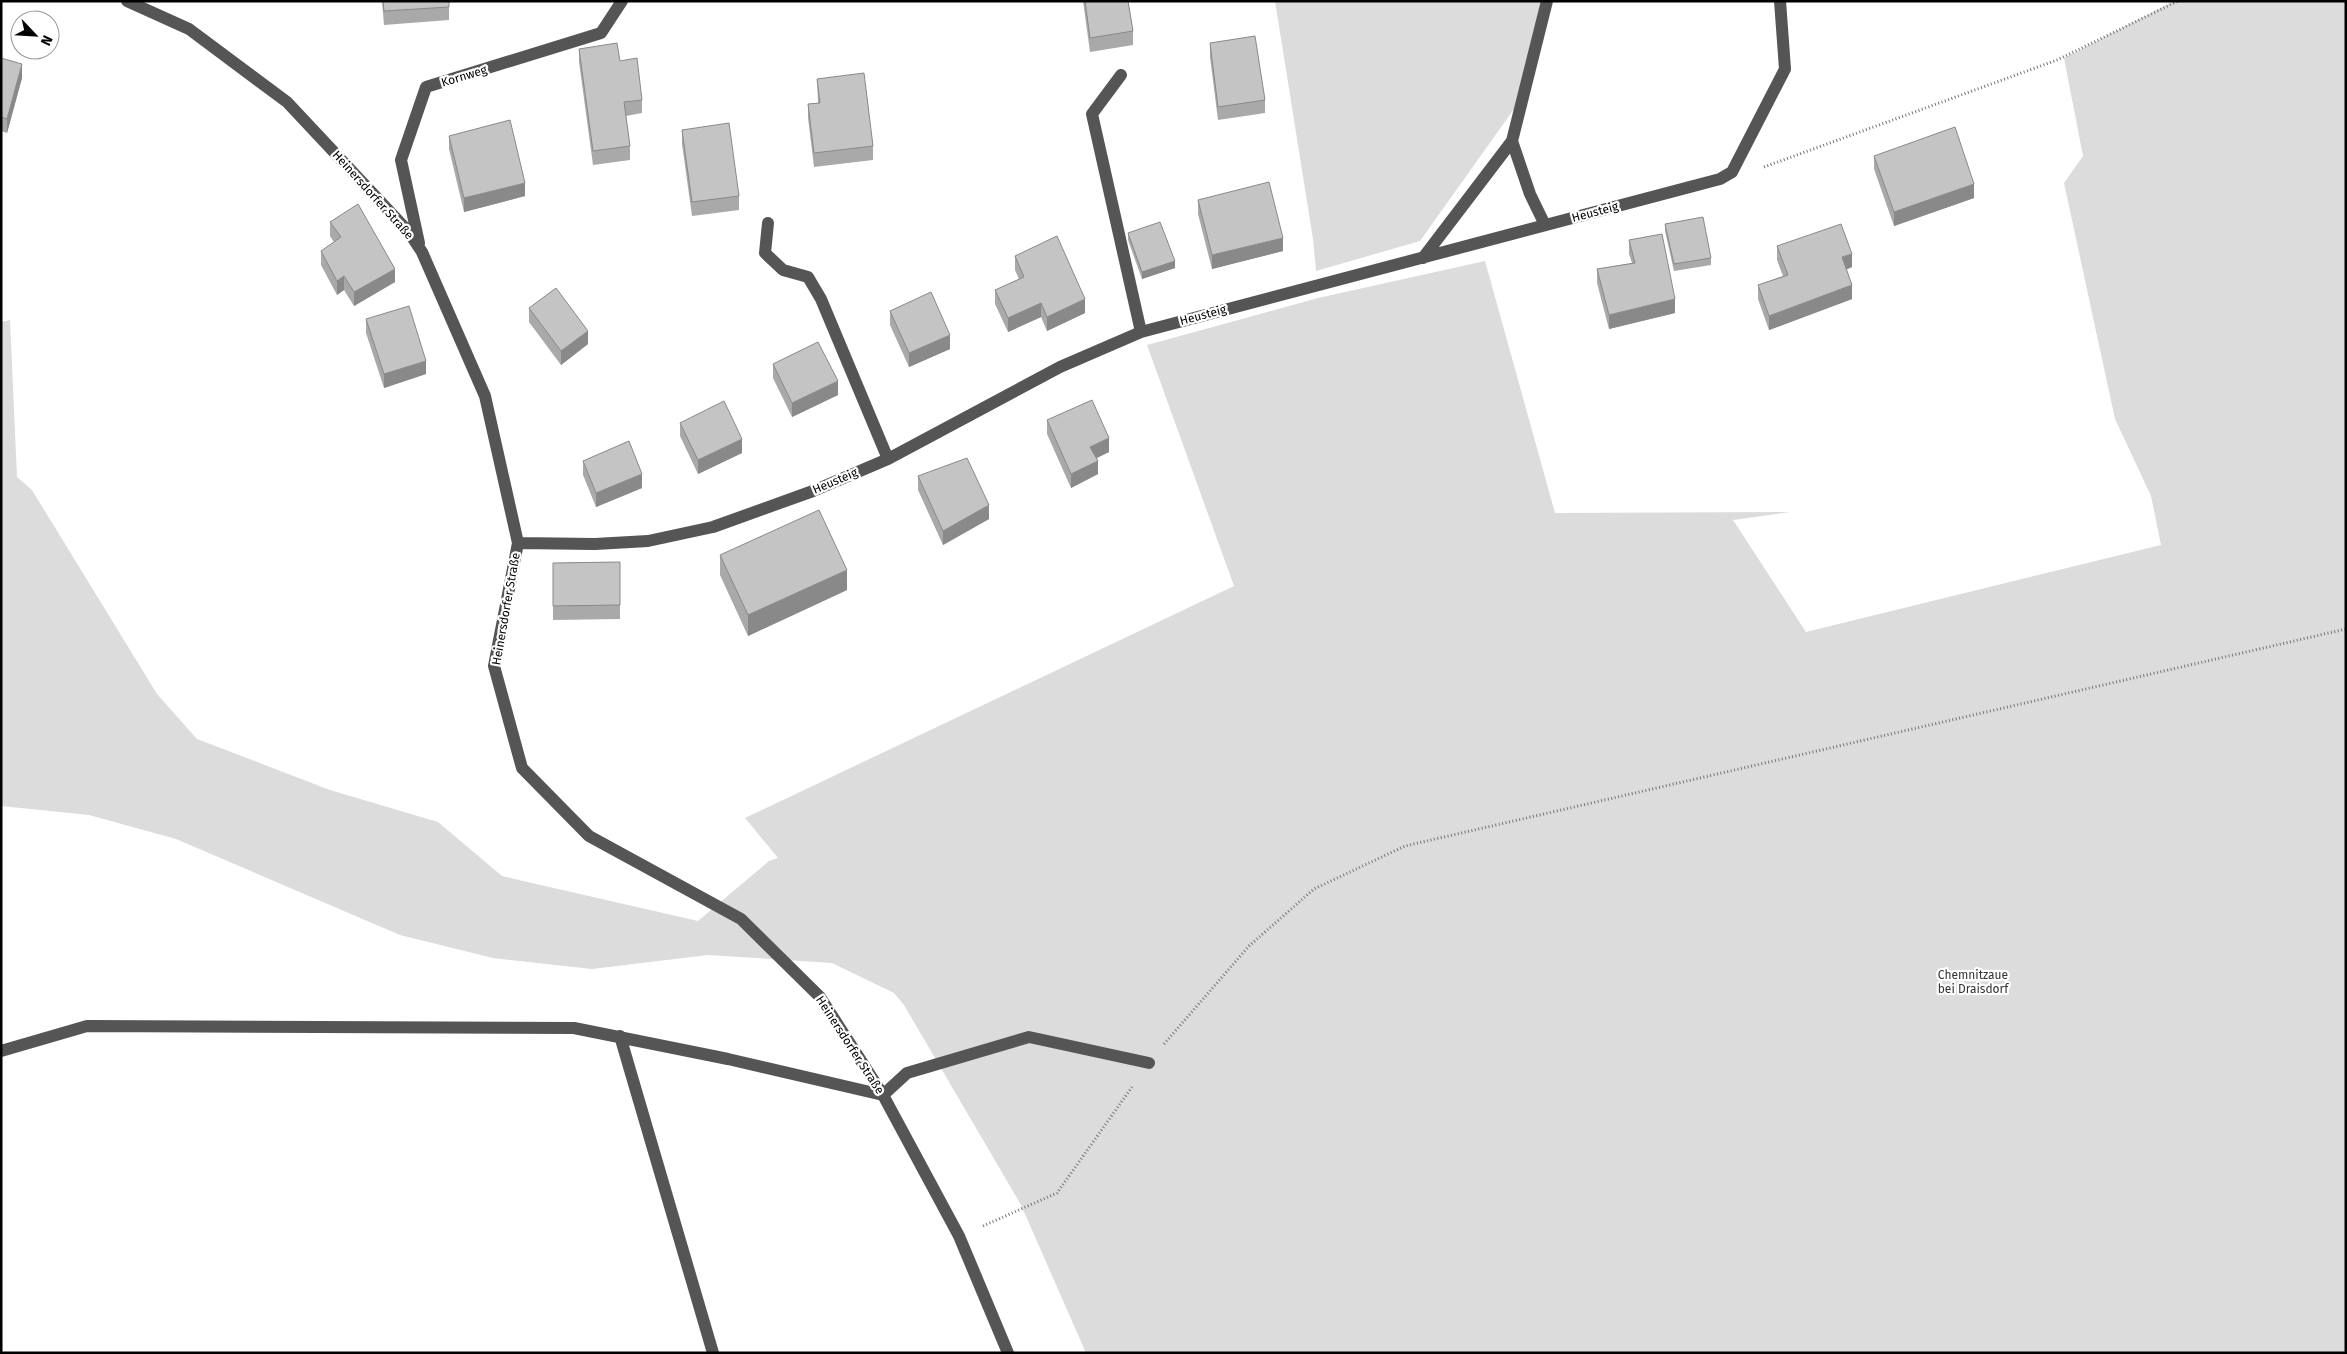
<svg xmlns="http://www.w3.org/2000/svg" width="2347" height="1354" viewBox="0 0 2347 1354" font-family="'Fira Sans',sans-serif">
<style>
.green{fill:#dcdcdc}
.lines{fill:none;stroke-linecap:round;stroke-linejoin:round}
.path{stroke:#777;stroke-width:3;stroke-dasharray:1 2.5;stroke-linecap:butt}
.minor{stroke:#555;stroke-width:12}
.wall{fill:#a9a9a9}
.shaded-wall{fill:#898989}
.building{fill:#c4c4c4;stroke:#898989}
.labels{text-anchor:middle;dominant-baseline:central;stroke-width:4.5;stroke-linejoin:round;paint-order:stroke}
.street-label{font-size:12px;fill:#000;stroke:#fff}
.park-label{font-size:12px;fill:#333;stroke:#fff}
</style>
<rect width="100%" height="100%" fill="#fff"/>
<path class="green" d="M1275 1H1542L1519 102 1420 241 1316 271 1313 239Z
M2174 1H2346V1353H1086L1021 1205 904 1005 894 993 832 963 708 955 592 969 493 958 400 935 176 839 89 815 1 806V322L10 320 17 477 32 490 157 694 197 739 330 790 438 822 502 876 698 921 769 861 778 858 745 818 1234 586 1147 345 1318 298 1485 261 1555 513 1790 512 1733 520 1806 632 2161 545 2151 496 2115 419 2064 183 2083 156 2064 58Z"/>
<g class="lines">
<path class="path" d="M1764 167 2057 60 2178 1
M1164 1044 1249 946 1314 889 1405 846 2346 629
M983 1226 1057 1193 1132 1087"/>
<path class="minor" d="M127 1 189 29 287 102 408 231 422 252 485 396 518 543 494 666 522 768 589 836 741 919 820 997 883 1095 959 1236 1008 1353
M1121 75 1092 114 1141 332
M768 223 765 253 783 270 808 277 821 299 888 459
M1545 225 1530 194 1512 141 1547 1
M419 243 401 160 426 87 601 33 622 1
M1423 258 1512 141
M518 543 595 544 648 541 713 527 813 491 888 459 1060 367 1141 332 1720 179 1732 172 1785 69 1780 1
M620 1036 713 1353
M1 1051 87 1026 574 1028 728 1059 883 1095
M883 1095 907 1073 1029 1037 1149 1063"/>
</g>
<path class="wall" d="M382 1H449V20L384 25Z
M1083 1H1128L1133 31V45L1090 52Z
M1210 43 1265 100V113L1218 120 1210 57Z
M579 49 620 61 642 100V113L626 116 630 146V160L593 165 579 62Z
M1 58 22 78 7 133 1 131Z
M817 79 873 146V160L814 167 808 118V104L818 103Z
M682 130 739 196V210L692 216 682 144Z
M449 136 525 196 464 212 449 149Z
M1874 156 1974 198 1894 226 1874 169Z
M1198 200 1283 251 1212 269 1198 214Z
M330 222 395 282 354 306 344 290 337 295 321 265V251L334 242 330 236Z
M1665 224 1711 258V265L1674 271 1665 231Z
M1128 233 1175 268 1142 279 1128 240Z
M1629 240 1675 313 1609 329 1597 283V269L1632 263 1629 254Z
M1777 246 1852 267 1846 270 1852 299 1769 330 1758 299V285L1783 276 1777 260Z
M1015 256 1085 313 1047 331 1041 317 1008 332 995 304V290L1019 279 1015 270Z
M529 308 588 344 561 365 529 322Z
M890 311 950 349 909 367 890 325Z
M366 319 426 374 384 388 366 333Z
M773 364 838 395 792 417 773 378Z
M1047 420 1109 452 1097 458 1098 474 1071 488 1047 434Z
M680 423 742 453 698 474 680 436Z
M583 461 642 488 596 507 583 475Z
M918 476 989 519 943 545 918 490Z
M720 555 847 590 748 636 720 575Z
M620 562V619L553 620V563Z"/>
<path class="shaded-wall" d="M22 64V78L7 133V119Z
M525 183V196L464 212V198Z
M1974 184V198L1894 226V212Z
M1283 238V251L1212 269V255Z
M1852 254V267L1842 271V257Z
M1175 261V268L1142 279V272Z
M395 269V282L354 306V292Z
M344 276V290L337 295V281Z
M1852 285V299L1769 330V316Z
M1085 299V313L1047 331V317Z
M1675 299V313L1609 329V315Z
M1041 303V317L1008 332V318Z
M588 331V344L561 365V351Z
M950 335V349L909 367V353Z
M426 361V374L384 388V374Z
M838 381V395L792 417V403Z
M1109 438V452L1090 461V447Z
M742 439V453L698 474V460Z
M1098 461V474L1071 488V474Z
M642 474V488L596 507V493Z
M989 505V519L943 545V531Z
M847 570V590L748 636V615Z"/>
<path class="building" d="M383 1H449V7L384 11Z
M1085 1H1128L1133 31 1090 38Z
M1255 36 1265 100 1218 107 1210 43Z
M617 43 620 61 637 58 642 100 624 102 630 146 593 151 579 49Z
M1 58 22 64 7 119 1 117Z
M864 73 873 146 814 153 808 104 820 103 817 79Z
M510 120 525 183 464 198 449 136Z
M729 123 739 196 692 202 682 130Z
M1955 127 1974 184 1894 212 1874 156Z
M1269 182 1283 238 1212 255 1198 200Z
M358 204 395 269 354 292 344 276 337 281 321 251 341 237 330 222Z
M1703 217 1711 258 1674 264 1665 224Z
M1160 222 1175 261 1142 272 1128 233Z
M1841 224 1852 254 1842 257 1852 285 1769 316 1758 285 1788 275 1777 246Z
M1662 234 1675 299 1609 315 1597 269 1635 263 1629 240Z
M1057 236 1085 299 1047 317 1041 303 1008 318 995 290 1024 277 1015 256Z
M556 288 588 331 561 351 529 308Z
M931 292 950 335 909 353 890 311Z
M409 306 426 361 384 374 366 319Z
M818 342 838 381 792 403 773 364Z
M1092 400 1109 438 1090 447 1098 461 1071 474 1047 420Z
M724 401 742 439 698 460 680 423Z
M629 441 642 474 596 493 583 461Z
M967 458 989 505 943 531 918 476Z
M819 510 847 570 748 615 720 555Z
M620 562V605L553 606V563Z"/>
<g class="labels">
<g class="street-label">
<text transform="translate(464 76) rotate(-17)">Kornweg</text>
<text transform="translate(373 195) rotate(48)">Heinersdorfer Straße</text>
<text transform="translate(1595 212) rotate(-15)">Heusteig</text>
<text transform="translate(1203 315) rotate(-15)">Heusteig</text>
<text transform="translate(835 481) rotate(-23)">Heusteig</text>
<text transform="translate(506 609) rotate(-80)">Heinersdorfer Straße</text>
<text transform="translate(850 1045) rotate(57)">Heinersdorfer Straße</text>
</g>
<g class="park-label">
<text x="1973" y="975">Chemnitzaue<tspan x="1973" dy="14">bei Draisdorf</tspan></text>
</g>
</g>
<rect width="2347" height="1354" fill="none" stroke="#000000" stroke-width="5"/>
<g transform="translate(35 35) rotate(115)"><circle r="24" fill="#ffffff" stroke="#999999"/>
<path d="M0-4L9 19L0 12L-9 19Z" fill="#000000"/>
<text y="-8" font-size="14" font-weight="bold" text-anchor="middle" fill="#000000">N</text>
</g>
</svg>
